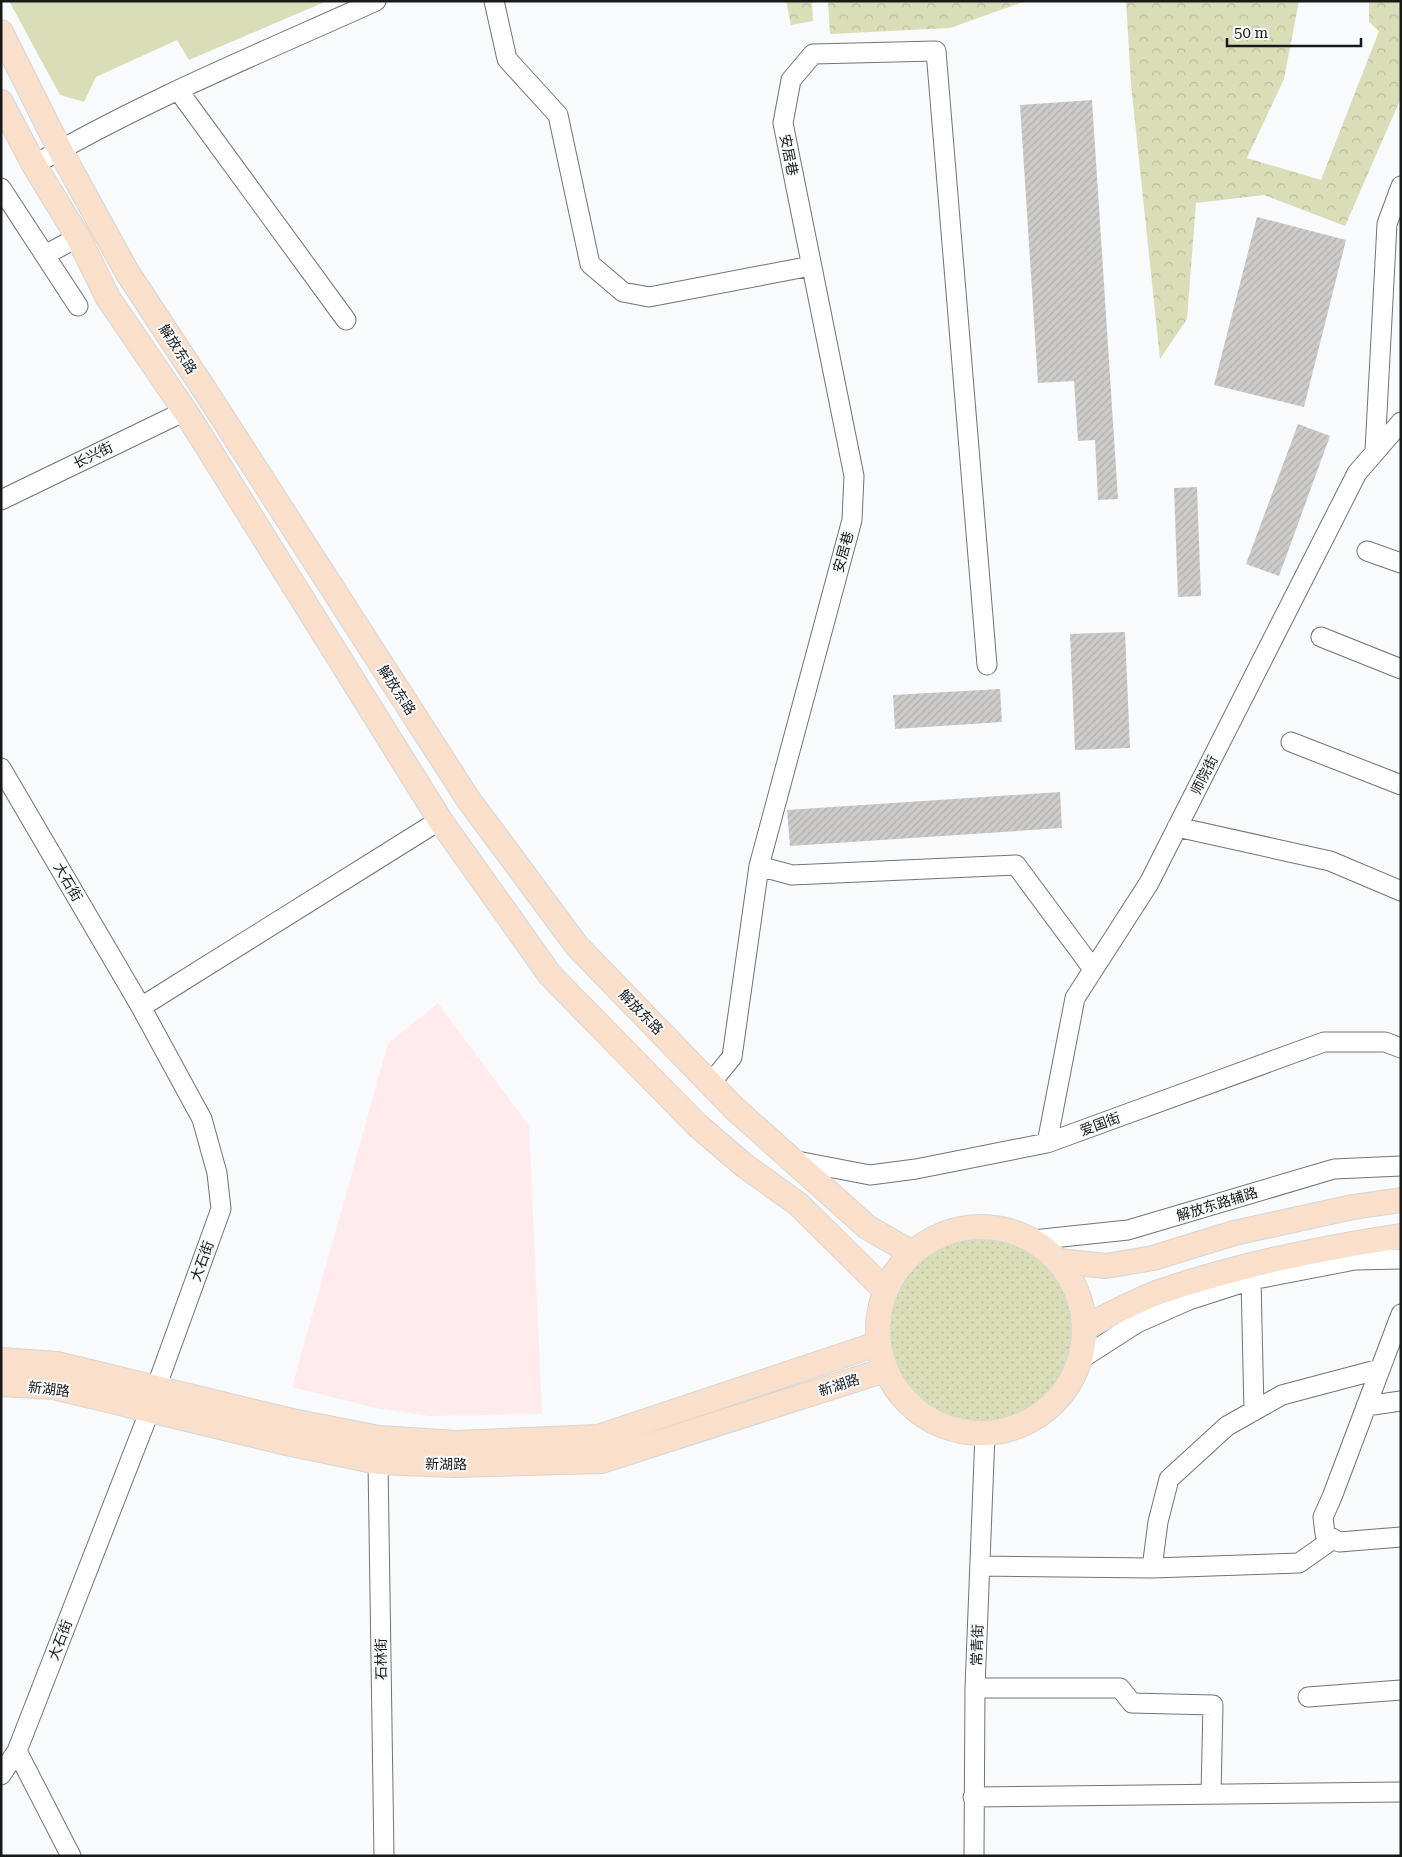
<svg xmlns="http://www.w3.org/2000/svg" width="1402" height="1857" viewBox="0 0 1402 1857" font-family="'Roboto Serif','Noto Sans SC',serif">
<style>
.education{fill:#ffeaee}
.grass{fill:url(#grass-dots)}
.forest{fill:url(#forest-crowns)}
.green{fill:#dadeb8}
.building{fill:url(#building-hatch)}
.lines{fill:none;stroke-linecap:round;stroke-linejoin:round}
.minor-casing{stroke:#727375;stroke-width:21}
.major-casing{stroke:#d5d6d6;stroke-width:26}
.minor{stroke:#fff;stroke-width:19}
.major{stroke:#fadfca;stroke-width:24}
.labels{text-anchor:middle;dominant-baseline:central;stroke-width:4;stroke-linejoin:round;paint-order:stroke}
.street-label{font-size:14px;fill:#181919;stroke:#f9fafc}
</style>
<defs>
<pattern id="grass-dots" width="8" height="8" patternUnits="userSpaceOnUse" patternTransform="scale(1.25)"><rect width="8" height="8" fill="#dadeb8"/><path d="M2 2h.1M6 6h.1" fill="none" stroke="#babe9e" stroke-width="1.8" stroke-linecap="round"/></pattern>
<pattern id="forest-crowns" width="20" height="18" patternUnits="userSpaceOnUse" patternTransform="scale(1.25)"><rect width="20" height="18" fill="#dadeb8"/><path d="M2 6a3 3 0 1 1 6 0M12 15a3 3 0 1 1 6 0" fill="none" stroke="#babe9e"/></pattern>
<pattern id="building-hatch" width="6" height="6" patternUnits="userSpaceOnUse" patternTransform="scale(1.25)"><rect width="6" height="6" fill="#cdccca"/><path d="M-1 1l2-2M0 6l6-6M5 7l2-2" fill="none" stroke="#afafad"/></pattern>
</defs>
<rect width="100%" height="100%" fill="#f9fafc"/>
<path class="education" d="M438 1003 529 1126 542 1414 430 1416 376 1408 292 1387 388 1044Z"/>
<path class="grass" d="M878 1330a103 103 0 1 1 206 0a103 103 0 1 1-206 0Z"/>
<path class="forest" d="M786 1H812L813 21 791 25Z
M828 1H1026L950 28 830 34Z
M1126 1H1299L1284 79 1247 158 1321 180 1379 31 1369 22V1H1401V98L1345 226 1264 195 1196 203 1187 319 1160 359 1131 84Z"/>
<path class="green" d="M9 1H327L189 60 177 40 96 77 84 102 60 95Z"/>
<path class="building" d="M1092 100 1118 499 1098 500 1095 440 1078 441 1074 381 1038 383 1020 105Z
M1257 217 1346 240 1304 407 1214 385Z
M1298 424 1330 436 1279 576 1246 564Z
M1197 487 1201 596 1178 597 1174 488Z
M1125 632 1130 748 1075 750 1070 634Z
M1000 689 1002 722 895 729 893 695Z
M1060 792 1062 828 790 846 787 810Z"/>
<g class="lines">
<defs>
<path id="minor" d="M494 1 507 59 558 115 590 264 623 292 649 297 811 266
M178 90 346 320
M34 165C143 101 261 53 376 1
M1 188 78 306
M45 255 78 237
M1375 451 1387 224 1401 186
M1 500 185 411
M1367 551 1401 563
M1321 637 1401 669
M1291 742 1401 785
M1 768 141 1007 202 1119 217 1173 221 1209 156 1388 150 1410 17 1751 1 1775
M1177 827 1330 861 1401 891
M759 866 792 875 1016 865 1093 969
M141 1007 440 820
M710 1084 732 1057 759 866 852 520 854 476 783 123 791 80 813 54 936 51 987 665
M1047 1143 1075 998 1149 883 1357 473 1401 422
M792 1160 870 1175 916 1169 1047 1143 1324 1042H1385L1401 1048
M1033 1240 1128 1230 1334 1169 1401 1166
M1251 1280 1254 1411
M1401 1314 1332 1497 1323 1517 1325 1534 1339 1542 1401 1537
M1081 1359 1137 1323 1189 1300 1251 1280 1355 1260 1401 1259
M1366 1406 1401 1401
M378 1462 384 1856
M980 1566 1152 1568 1299 1563 1333 1539
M1152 1568 1158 1522 1169 1479 1227 1426 1282 1395 1380 1369
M975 1688H1120L1132 1703 1213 1705 1211 1794
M1308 1697 1401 1690
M17 1751 71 1856
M973 1797 1401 1792
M974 1856 975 1688 985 1434"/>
<path id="major" d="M1 32 60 150 127 272 208 395 468 799 577 946 734 1108 867 1227 912 1253
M1 102 34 165 78 237 108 298 185 411 440 820 550 975 697 1125 745 1166 798 1204 885 1290
M878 1330a103 103 0 1 1 206 0a103 103 0 1 1-206 0Z
M1059 1261 1106 1266 1153 1258 1234 1233 1353 1207 1401 1200
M1085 1327C1110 1315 1136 1300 1162 1291 1239 1265 1320 1248 1401 1236
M1 1360 57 1364 292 1421 379 1438 455 1443 598 1437 877 1344
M1 1384 54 1387 287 1443 378 1462 454 1465 601 1461 885 1370"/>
</defs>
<use href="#minor" class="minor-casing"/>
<use href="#major" class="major-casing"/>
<use href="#minor" class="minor"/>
<use href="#major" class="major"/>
</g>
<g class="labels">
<g class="street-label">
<text transform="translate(789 155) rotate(79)">安居巷</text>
<text transform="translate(178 349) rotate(57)">解放东路</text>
<text transform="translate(93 455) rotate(-26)">长兴街</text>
<text transform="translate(843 552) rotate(-75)">安居巷</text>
<text transform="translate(397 690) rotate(57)">解放东路</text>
<text transform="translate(1204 775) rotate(-63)">师院街</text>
<text transform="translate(68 882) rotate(60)">大石街</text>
<text transform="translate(641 1012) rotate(46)">解放东路</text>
<text transform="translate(1100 1124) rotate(-20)">爱国街</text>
<text transform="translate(1217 1204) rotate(-17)">解放东路辅路</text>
<text transform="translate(202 1261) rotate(-70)">大石街</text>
<text transform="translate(839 1385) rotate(-18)">新湖路</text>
<text transform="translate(49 1389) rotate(7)">新湖路</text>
<text transform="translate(446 1464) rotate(1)">新湖路</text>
<text transform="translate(60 1640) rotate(-69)">大石街</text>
<text transform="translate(977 1645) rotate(-88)">常青街</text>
<text transform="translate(381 1659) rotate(-91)">石林街</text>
</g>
</g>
<rect width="1402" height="1857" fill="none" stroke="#181919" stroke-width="5"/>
<path d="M1227 38v8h134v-8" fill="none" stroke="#181919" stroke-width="2.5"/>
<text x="1234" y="38" font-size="15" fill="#181919" stroke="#f9fafc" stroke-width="4" paint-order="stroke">50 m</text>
</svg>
